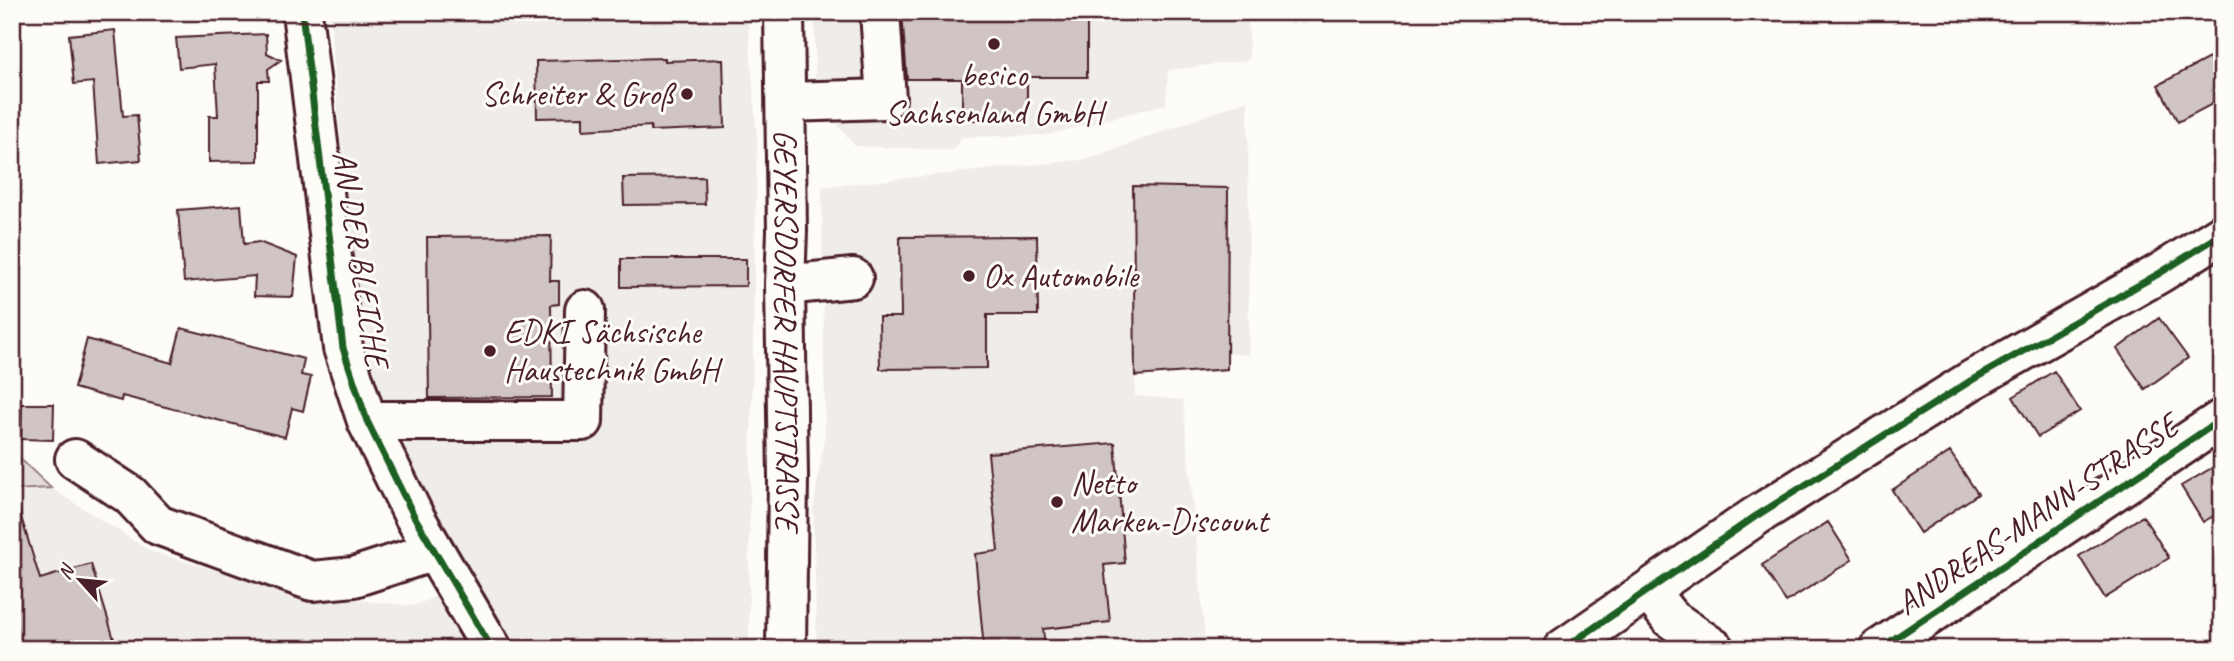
<svg xmlns="http://www.w3.org/2000/svg" width="2234" height="661" viewBox="0 0 2234 661" font-family="Caveat,sans-serif">
<style>
.built{fill:#f0ece8}
.green{fill:#e3dcda;stroke:#967e82;stroke-width:2}
.building{fill:#d0c5c4;stroke:#4a1f2b;stroke-width:2}
.lines{fill:none;stroke-linecap:round;stroke-linejoin:round}
.minor-casing{stroke:#4a1f2b;stroke-width:44}
.major-casing{stroke:#4a1f2b;stroke-width:44}
.minor{stroke:#fdfcf7;stroke-width:38}
.major{stroke:#fdfcf7;stroke-width:38}
.cycleway-casing{stroke:#fdfcf7;stroke-width:11}
.cycleway{stroke:#1b5e20;stroke-width:7}
.poi-dot{fill:#4a1f2b;stroke:#fdfcf7;stroke-width:2.5}
.labels{text-anchor:middle;dominant-baseline:central;stroke-width:6;stroke-linejoin:round;paint-order:stroke}
.poi-label{font-size:33px;fill:#4a1f2b;stroke:#fdfcf7;text-anchor:start}
.street-label{font-size:33px;fill:#4a1f2b;stroke:#fdfcf7}
</style>
<rect width="100%" height="100%" fill="#fdfcf7"/>
<filter id="ink" filterUnits="userSpaceOnUse"><feTurbulence type="fractalNoise" baseFrequency=".0143" numOctaves="2"/><feDisplacementMap in="SourceGraphic" scale="14" xChannelSelector="R" yChannelSelector="G"/><feConvolveMatrix kernelMatrix="1 2 1 2 8 2 1 2 1" color-interpolation-filters="sRGB"/></filter>
<g filter="url(#ink)">
<path class="built" d="M329 12H672L748 23 757 138 749 549V649H12V490L51 488 150 551 292 593 413 606 467 584 412 485 359 335Z
M815 12H1248L1249 60 1168 70 1166 104 1047 135 962 137 953 150 855 146 839 127 837 114 815 113Z
M1248 100 1249 355 1226 353 1227 372 1135 377V396L1183 400 1206 649H817L813 511 825 434 822 187 1089 159Z"/>
<path class="green" d="M12 451 51 488 12 490Z"/>
<path class="building" d="M902 12H1087V77H1027V120H962V79H907Z
M115 30 123 116 137 115 141 160 99 164 93 82 74 84 69 35Z
M266 34 267 53 281 60 268 69 269 81H258V161L209 162V116H218L215 64 179 68 176 38Z
M665 58V61L723 59 725 128 651 131V126L583 130V117L537 118 536 61Z
M2209 58 2222 84V99L2178 122 2158 85Z
M704 177 705 204 624 205 623 178Z
M1133 186 1228 188 1227 369 1135 376Z
M241 205 244 244 259 242 297 257 293 297 254 296 255 276 184 282 178 210Z
M551 236 550 281H559V304L551 305 552 397 429 398 427 237Z
M1037 236 1038 315H987V368L880 369 879 317H901L900 237Z
M621 259H746V286L621 287Z
M2159 318 2188 358 2145 389 2117 349Z
M181 328 304 359 301 375 311 377 303 411 292 408 285 437 122 396 121 401 74 388 87 339 172 363Z
M2054 371 2080 411 2038 437 2013 397Z
M22 404H54L53 440 21 439Z
M1115 443 1125 563 1104 565 1110 622 1043 629 1045 647 984 649 975 554 998 551 988 453Z
M1950 452 1978 494 1920 533 1892 490Z
M2222 462V511L2203 522 2181 486Z
M18 507 40 579 91 564 117 649H12V508Z
M2143 516 2169 558 2105 598 2079 556Z
M1828 522 1852 560 1786 602 1762 565Z"/>
<g class="lines">
<defs>
<path id="minor" d="M302 12 343 348 367 421 414 516 492 649
M786 102 886 99 880 12
M785 285 853 278
M367 421H583L585 310
M75 459 130 495 158 525 312 581 354 577 434 551
M1649 591 1670 618 1715 649
M1563 649 1756 516 1972 380 2160 273 2222 234
M1879 649 2222 419"/>
<g id="major">
<path id="s1" d="M784 12 787 231 785 285 788 477 786 649"/>
</g>
</defs>
<use href="#minor" class="minor-casing"/>
<use href="#major" class="major-casing"/>
<use href="#minor" class="minor"/>
<use href="#major" class="major"/>
<defs>
<path id="cycleway" d="M302 12 343 348 367 421 414 516 492 649
M1563 649 1756 516 1972 380 2160 273 2222 234
M1879 649 2222 419"/>
</defs>
<use href="#cycleway" class="cycleway-casing"/>
<use href="#cycleway" class="cycleway"/>
</g>
</g>
<g class="poi-dot">
<circle cx="994" cy="44" r="7"/>
<circle cx="687" cy="94" r="7"/>
<circle cx="969" cy="276" r="7"/>
<circle cx="490" cy="351" r="7"/>
<circle cx="1057" cy="502" r="7"/>
</g>
<g class="labels">
<g class="poi-label">
<text x="994" y="75" text-anchor="middle">besico<tspan x="994" dy="38">Sachsenland GmbH</tspan></text>
<text x="673" y="94" text-anchor="end">Schreiter &amp; Groß</text>
<text x="983" y="276">Ox Automobile</text>
<text x="504" y="332">EDKI Sächsische<tspan x="504" dy="38">Haustechnik GmbH</tspan></text>
<text x="1071" y="483">Netto<tspan x="1071" dy="38">Marken-Discount</tspan></text>
</g>
<g class="street-label">
<text transform="translate(361 259) rotate(81)">AN DER BLEICHE</text>
<text stroke="none"><textPath href="#s1" startOffset="318">GEYERSDORFER HAUPTSTRASSE</textPath></text>
<text transform="translate(2037 514) rotate(-34)">ANDREAS-MANN-STRASSE</text>
</g>
</g>
<rect width="2234" height="661" fill="none" stroke="#fdfcf7" stroke-width="42"/>
<rect x="21" y="21" width="2192" height="619" fill="none" stroke="#4a1f2b" stroke-width="2.5" filter="url(#ink)"/>
<g transform="translate(80 580) rotate(297)" stroke="#fdfcf7" stroke-width="5" paint-order="stroke">
<path d="M0-5L12 26L0 18L-12 26Z" fill="#4a1f2b"/>
<text y="-10" font-size="19" font-weight="bold" text-anchor="middle" fill="#4a1f2b">N</text>
</g>
</svg>
